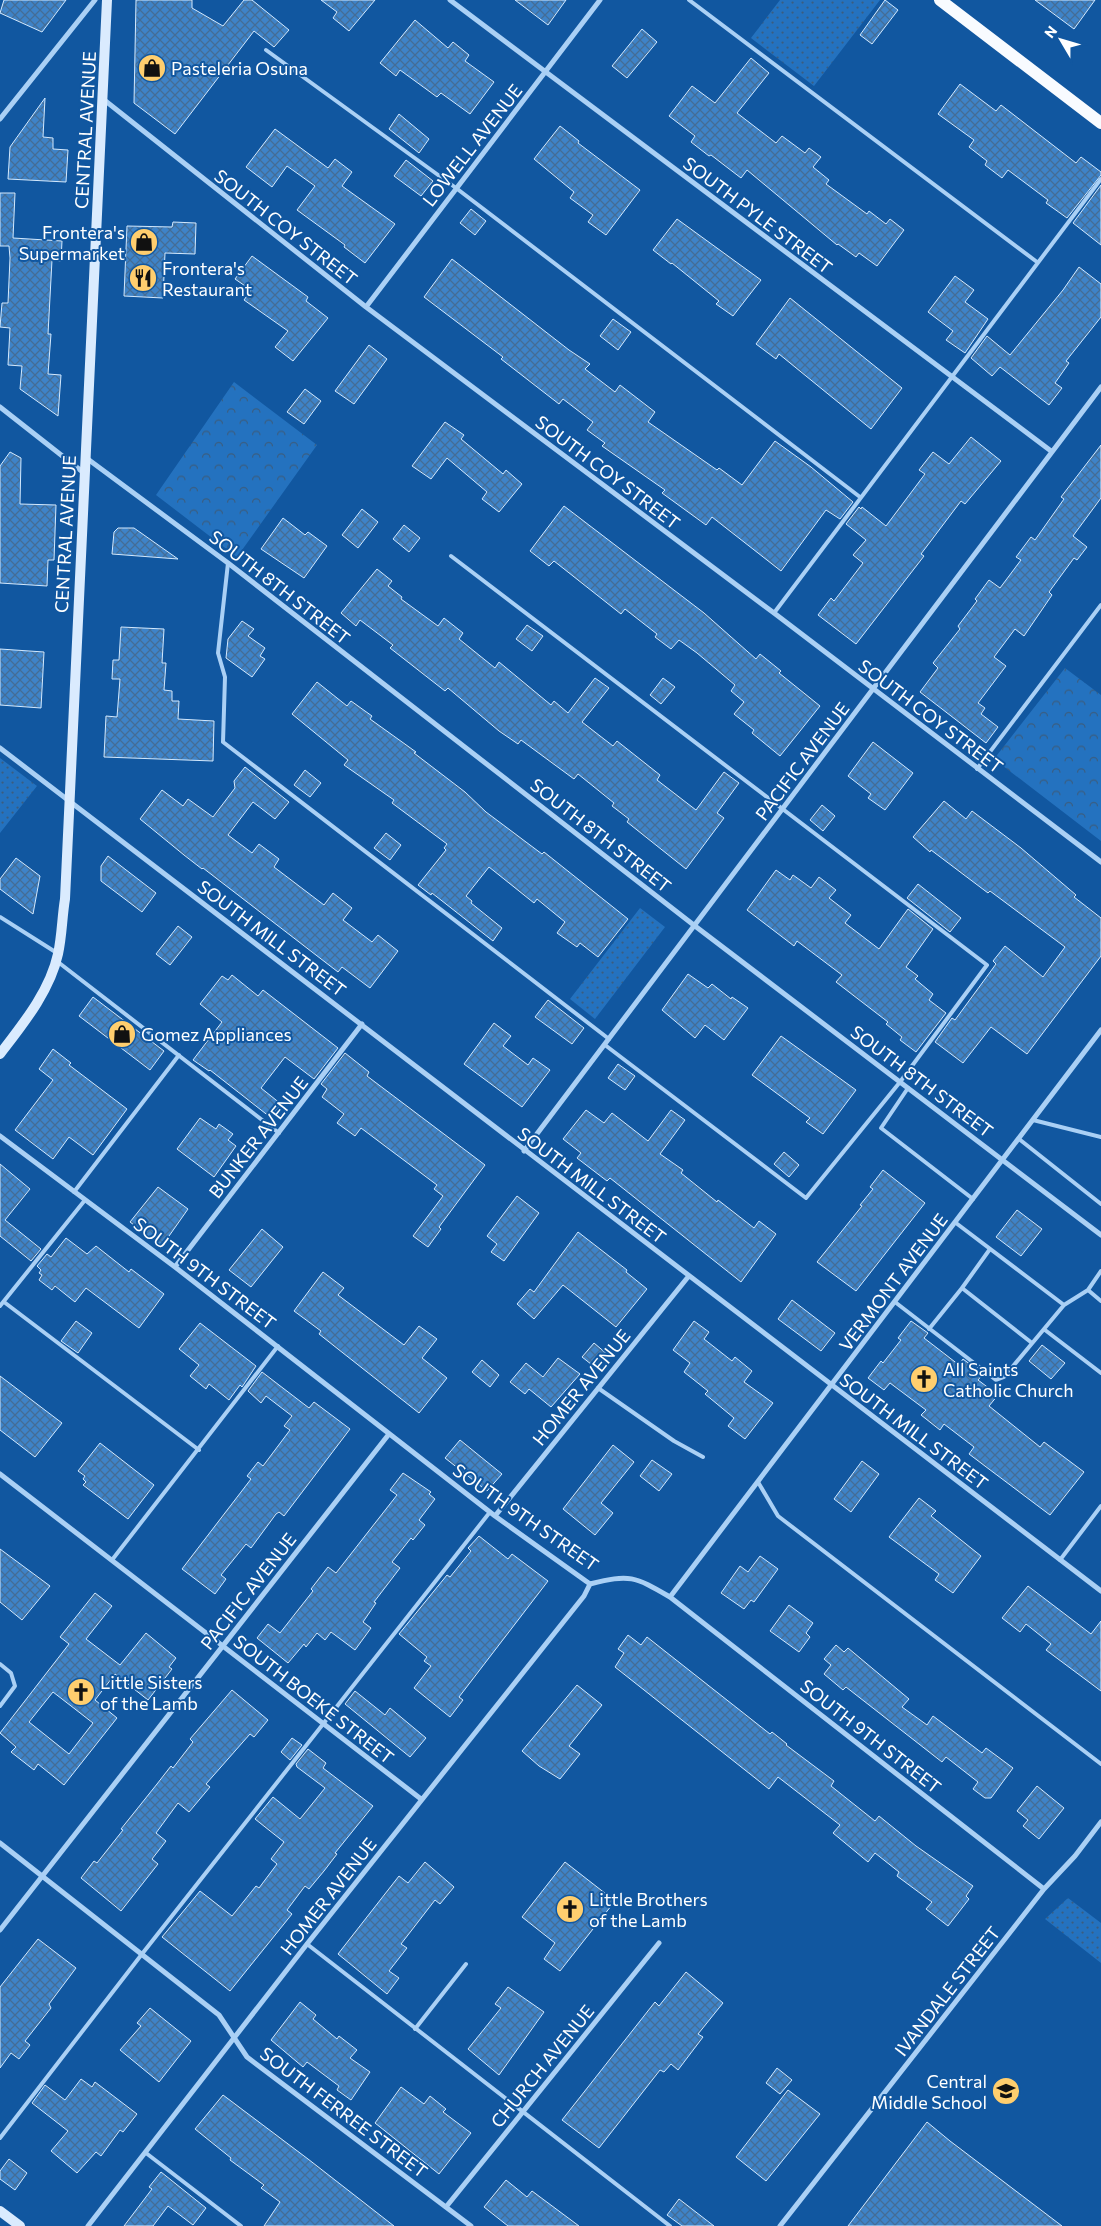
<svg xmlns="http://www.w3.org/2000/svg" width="1101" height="2226" viewBox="0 0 1101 2226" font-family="Commissioner,sans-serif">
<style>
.green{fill:url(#green-dots)}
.forest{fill:url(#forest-crowns)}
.building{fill:url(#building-cross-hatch);stroke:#d3e9fe;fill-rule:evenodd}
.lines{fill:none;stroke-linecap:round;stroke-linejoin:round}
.lane{stroke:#aad0f5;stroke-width:4}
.street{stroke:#aad0f5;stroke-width:5}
.secondary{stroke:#daebfe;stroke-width:10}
.primary{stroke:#f8fbff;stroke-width:12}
.labels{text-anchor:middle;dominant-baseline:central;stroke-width:4;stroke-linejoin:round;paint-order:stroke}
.poi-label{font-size:18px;fill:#fff;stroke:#1157a0;text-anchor:start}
.street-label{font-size:18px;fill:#fff;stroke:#1157a0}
</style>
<defs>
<pattern id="green-dots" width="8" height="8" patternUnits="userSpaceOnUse" patternTransform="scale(1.25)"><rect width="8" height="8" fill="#2472bf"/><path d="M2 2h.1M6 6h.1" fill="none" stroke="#3a5d80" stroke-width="1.8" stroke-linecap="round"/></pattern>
<pattern id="forest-crowns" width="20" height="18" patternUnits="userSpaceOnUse" patternTransform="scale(1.25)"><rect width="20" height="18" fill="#2472bf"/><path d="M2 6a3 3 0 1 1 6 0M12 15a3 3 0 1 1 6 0" fill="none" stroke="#3a5d80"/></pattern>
<pattern id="building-cross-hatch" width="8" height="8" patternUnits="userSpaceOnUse" patternTransform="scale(1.25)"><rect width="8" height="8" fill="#3e83c8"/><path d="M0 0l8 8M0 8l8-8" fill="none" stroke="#446d96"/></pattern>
</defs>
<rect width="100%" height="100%" fill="#1157a0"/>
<path class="green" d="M780 0H880L814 86 751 38Z
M0 758 37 786 0 833Z
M640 908 665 927 595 1019 570 999Z
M1068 1898 1101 1923V1963L1045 1919Z"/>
<path class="forest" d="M234 382 317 445 237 557 156 495Z
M1065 668 1101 695V841L994 759Z"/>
<path class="building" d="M4 0H66L42 32 0 13Z
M136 0H192V8L223 26 244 0H252L289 30 274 47 254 31 175 134 134 103Z
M321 0H375L349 31 333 18 337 12Z
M515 0H566L548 25Z
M885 0 898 10 872 44 860 35Z
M1035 0H1095L1074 29Z
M415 20 448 48 453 42 469 55 465 61 494 82 470 114 441 93 437 97 400 70 396 76 380 63Z
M642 29 657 42 627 78 612 66Z
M751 58 769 73 737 113 776 143 782 136 805 153 809 148 821 157 813 167 829 180 826 184 867 214 869 211 886 224 890 219 904 230 877 266 859 253 856 257 838 244 837 245 747 170 741 178 711 155 709 156 691 142 695 136 669 116 692 86 715 103Z
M960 84 996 111 1001 105 1076 163 1081 157 1101 172V175L1067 218 1046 203 1048 200 1008 170 1002 178 985 165 987 161 969 147 974 140 938 114Z
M45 98 43 137 53 138V149L68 150 66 182 8 179 10 147Z
M399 114 429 139 419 153 389 129Z
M560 126 579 141 578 143 640 190 606 235 588 222 593 215 570 198 574 192 534 159Z
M275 129 328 168 335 159 352 172 342 186 395 224 365 263 344 247 345 245 297 210 315 186 287 166 272 187 246 167Z
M406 160 433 181 421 196 394 176Z
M1101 185V245L1073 223Z
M0 193H15L13 238 62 241 61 261 52 260 48 334H51L48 374 61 375 58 416 20 389 22 366 8 365 10 328 0 327 2 303H8L10 258 9 246H0Z
M471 209 486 221 475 235 460 223Z
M677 219 761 280 733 316 716 304 719 301 672 263 671 264 653 250Z
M173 222 196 223 195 254 165 253 163 298 124 296 127 226 172 227Z
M252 256 308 297 306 301 328 318 293 361 275 347 288 331 244 300 251 290 235 279Z
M452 259 569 350 590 364 585 369 615 392 620 385 655 412 648 422 717 470 719 468 742 485 775 441 811 467 853 502 840 519 826 510 781 571 712 517 706 525 662 493 665 490 602 446 605 443 587 430 593 422 563 399 559 404 501 359 503 357 424 297Z
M1079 267 1101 284V317L1066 361 1069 363 1055 383 1062 388 1049 405 1000 367 992 376 971 358 987 336 1010 355 1063 290Z
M955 276 974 290 965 302 988 319 965 353 946 340 953 331 928 312Z
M790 298 902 388 871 429 779 354 776 359 756 344Z
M613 319 631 332 618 350 600 336Z
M369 345 387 359 354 404 335 391Z
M305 389 321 401 304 424 287 412Z
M445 422 464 435 461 439 503 474 506 470 522 484 499 512 482 499 487 492 447 458 431 479 412 466Z
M971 437 1001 461 965 504 961 501 921 554 924 556 856 644 818 615 831 598 834 601 863 563 853 555 866 540 846 524 859 507 861 509 862 507 886 526 925 474 919 470 933 452 949 464Z
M1101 445V498L1073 536 1087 547 1077 560 1074 558 1049 592 1052 595 1024 636 1015 629 994 657 1006 666 978 703 985 708 981 714 998 727 986 743 920 692 938 668 933 663 960 629 958 626 977 601 975 599 989 580 1000 588 1021 560 1016 557 1031 537 1035 540 1064 499 1061 497Z
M10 452 21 458 20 504 56 505 54 560H48L47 586 0 583V466Z
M564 506 704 613 756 659 760 654 781 671 779 673 820 706 780 756 752 733 754 730 734 714 744 702 731 691 735 685 697 653 679 640 671 649 655 637 657 634 625 609 621 614 554 561 549 566 530 551Z
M362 509 378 522 358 548 342 535Z
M283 518 305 535 308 532 327 546 304 578 261 549Z
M404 525 420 538 409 552 393 539Z
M118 528H134L178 559 112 554 114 532Z
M377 569 392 581 388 586 402 597 401 599 438 626 444 618 463 633 459 639 495 668 499 662 551 705 554 701 568 713 595 678 609 688 582 722 613 746 617 741 660 775 657 780 696 810 724 772 739 783 717 813 724 818 686 869 627 822 629 819 612 806 614 803 578 774 574 779 521 740 518 744 499 731 448 688 445 691 390 648 393 645 360 620 356 626 341 613Z
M242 621 254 629 248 636 265 648 260 656 265 659 252 677 226 658 228 639Z
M527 625 543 636 532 651 516 639Z
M121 627 164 629 162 663H166L164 690 172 691V701H179L178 719 214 721 213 761 104 757 106 716 117 717 120 679H112L113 660H119Z
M0 649 44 652 41 708 0 705Z
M663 678 675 687 661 704 650 695Z
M317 682 347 706 351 701 372 716 370 719 416 752 414 753 465 792 486 812 542 854 544 852 628 919 598 957 580 943 577 947 557 933 565 922 537 899 534 903 489 867 466 896 472 901 471 903 502 928 493 941 432 893 431 895 418 885 446 850 444 848 447 844 392 803 394 800 344 765 348 760 292 714Z
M873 742 913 773 885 810 868 798 871 794 848 776Z
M245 767 289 802 275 819 253 802 228 835 252 853 259 844 279 859 274 867 324 905 333 893 352 908 343 920 372 942 378 935 398 951 370 988 342 967 338 972 203 868 202 869 184 855 140 819 162 790 183 806 188 799 213 817 235 788 234 781Z
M305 770 321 783 310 797 294 785Z
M944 801 966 819 972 811 1021 848 1076 895 1074 897 1101 918V956L1027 1054 991 1027 963 1063 935 1042 952 1018 955 1020 996 964 993 961 1005 946 1043 977 1065 947 990 891 988 893 931 850 930 852 913 837Z
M822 805 835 816 823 831 810 820Z
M386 833 401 845 390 860 374 848Z
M108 856 156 893 142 912 101 881V866Z
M16 858 40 876 33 914 0 889V879Z
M776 870 790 880 793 875 811 888 819 877 836 890 829 898 851 915 845 923 879 949 908 909 933 929 906 967 918 976 915 979 933 994 929 1000 946 1013 916 1052 900 1040 902 1037 886 1024 888 1022 836 982 842 975 797 941 794 946 747 910Z
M918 884 961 918 950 932 907 898Z
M178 926 192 937 170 965 156 954Z
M688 974 708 988 712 984 731 999 732 997 748 1008 724 1040 705 1025 695 1038 662 1010Z
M232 975 258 996 263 990 338 1048 314 1079 285 1057 261 1088 281 1104 270 1117 210 1070 209 1071 193 1060 222 1022 200 1004 222 976 228 980Z
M93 997 164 1051 150 1070 79 1016Z
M548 1000 584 1028 572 1044 535 1017Z
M494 1023 511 1036 503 1046 528 1065 533 1058 550 1070 522 1107 464 1064Z
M781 1036 856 1090 823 1134 806 1122 810 1118 752 1075Z
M53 1049 71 1063 69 1065 127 1109 93 1155 69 1137 53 1159 15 1130 53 1080 39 1069Z
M345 1053 369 1072 367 1076 485 1165 439 1227 441 1229 428 1247 413 1236 443 1196 434 1189 437 1185 361 1128 355 1136 337 1123 344 1114 322 1097 327 1089 321 1084Z
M618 1064 635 1076 625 1090 608 1078Z
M586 1110 604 1123 612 1113 648 1141 671 1110 685 1120 660 1154 683 1170 681 1173 717 1202 718 1200 754 1228 759 1221 776 1234 741 1282 610 1178 607 1181 577 1158 581 1153 563 1139Z
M200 1118 216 1129 219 1124 233 1134 228 1140 236 1146 214 1177 177 1149Z
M784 1152 799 1165 789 1177 774 1164Z
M0 1164 30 1189 5 1220 41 1249 31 1261 0 1236Z
M883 1170 925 1203 856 1291 817 1262 862 1206 860 1205 873 1189 870 1187Z
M158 1187 188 1209 162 1246 130 1222Z
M517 1196 539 1213 504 1261 491 1252 497 1244 487 1236Z
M1017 1210 1042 1229 1021 1256 996 1237Z
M262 1229 283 1247 251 1287 229 1270Z
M578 1232 627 1270 626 1272 647 1289 616 1327 563 1285 534 1319 517 1304 530 1289 534 1292Z
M66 1238 87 1254 96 1246 129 1272 131 1269 164 1294 139 1328 86 1288 75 1302 55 1286 52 1290 39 1280 42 1275 39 1273 41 1270 37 1266 47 1254 51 1257Z
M323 1272 344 1288 338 1295 404 1345 419 1326 437 1339 422 1358 447 1378 419 1413 319 1334 321 1331 294 1311Z
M792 1300 835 1333 821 1351 778 1319Z
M76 1321 92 1333 78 1353 61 1341Z
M694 1321 709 1332 704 1339 732 1361 735 1357 752 1371 744 1382 773 1403 745 1439 728 1426 734 1418 705 1394 708 1391 684 1372 690 1363 673 1350Z
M911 1321 928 1333 924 1338 959 1365 963 1359 983 1374 978 1380 998 1395 989 1406 1040 1447 1044 1442 1084 1472 1050 1515 969 1454 974 1447 944 1424 940 1430 921 1415 926 1410 890 1383 884 1390 868 1378 881 1361 883 1363 901 1340 898 1338Z
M200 1323 256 1366 242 1387 240 1385 229 1400 209 1384 206 1389 190 1376 199 1365 179 1349Z
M594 1343 607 1354 596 1368 582 1357Z
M1042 1345 1065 1363 1051 1379 1029 1361Z
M558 1358 580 1374 551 1407 529 1389 525 1394 510 1382 526 1363 543 1377Z
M482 1360 499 1375 490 1387 472 1372Z
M262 1372 309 1408 314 1402 350 1429 284 1516 279 1512 276 1514 251 1548 246 1544 221 1575 226 1579 215 1594 182 1569 251 1479 247 1476 258 1462 263 1466 290 1430 284 1426 292 1416 266 1396 261 1403 248 1391Z
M0 1376 62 1423 35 1457 0 1430Z
M460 1440 502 1474 487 1491 445 1458Z
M100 1443 154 1485 128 1519 83 1485 86 1482 83 1479 85 1476 78 1471Z
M613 1445 634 1462 601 1503 613 1513 595 1535 563 1509Z
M652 1460 672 1474 659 1491 640 1476Z
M862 1461 879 1474 851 1512 834 1499Z
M403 1473 431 1492 429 1494 435 1499 419 1520 425 1525 413 1540 411 1538 392 1562 400 1568 374 1602 376 1603 363 1622 371 1628 355 1650 331 1632 325 1640 317 1633 306 1647 304 1644 288 1663 257 1638 268 1624 280 1633 313 1591 311 1589 328 1567 336 1573 397 1495 390 1490Z
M919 1498 936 1511 931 1516 981 1556 953 1593 935 1580 939 1574 889 1537Z
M479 1536 508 1559 512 1554 548 1581 459 1697 463 1700 450 1717 414 1688 431 1666 424 1661 427 1657 399 1634 447 1575 450 1577 471 1551 468 1548Z
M0 1549 50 1586 22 1620 0 1602Z
M760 1556 778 1569 754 1602 751 1600 744 1609 721 1593 740 1566 748 1572Z
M1028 1586 1091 1634 1101 1621V1691L1046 1650 1051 1644 1026 1624 1020 1632 1002 1618Z
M95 1593 112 1606 86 1639 120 1665 146 1633 176 1658 169 1667 172 1669 148 1700 115 1674 95 1700 117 1718 64 1785 38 1764 34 1770 11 1752 16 1747 0 1733 69 1644 60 1637ZM53 1692 93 1723 69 1754 29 1722Z
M789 1605 813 1623 806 1633 810 1637 799 1652 770 1631Z
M628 1635 641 1645 647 1637 770 1734 772 1732 787 1744 786 1745 834 1781 831 1786 875 1821 879 1816 916 1846 973 1886 966 1896 969 1899 948 1926 926 1909 932 1902 897 1876 899 1872 875 1853 868 1862 833 1833 840 1825 778 1777 769 1789 615 1667 624 1653 618 1649Z
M836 1645 844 1652 848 1648 909 1699 902 1707 927 1725 933 1716 982 1753 986 1748 1013 1768 991 1798H985L973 1789 978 1782 946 1757 942 1762 846 1687 843 1690 824 1674 831 1665 824 1659Z
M577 1685 602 1705 569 1746 580 1754 560 1779 539 1766 522 1751Z
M232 1690 268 1720 254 1737 250 1734 206 1784 210 1787 189 1812 178 1803 156 1833 166 1841 152 1859 158 1864 121 1911 81 1878 94 1861 97 1863 123 1830 121 1829 157 1784 171 1766 173 1768 193 1742 190 1739Z
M355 1691 385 1715 390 1708 426 1738 410 1757 345 1704Z
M292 1738 302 1745 290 1760 281 1752Z
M308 1749 326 1763 323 1768 373 1806 335 1853 337 1854 324 1871 309 1889 305 1886 287 1910 292 1914 230 1991 162 1937 200 1891 232 1916 256 1886 259 1888 277 1864 271 1859 284 1842 255 1819 273 1797 300 1819 325 1788 297 1767 296 1764Z
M1037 1786 1064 1808 1039 1839 1023 1826 1028 1820 1017 1811Z
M425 1862 454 1887 440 1904 435 1900 401 1944 407 1948 389 1971 399 1978 387 1994 338 1954 399 1876 408 1883Z
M565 1862 615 1901 560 1971 544 1959 555 1943 522 1917Z
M38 1939 76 1968 49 2004 51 2008 25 2041 30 2045 19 2059 11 2053 0 2068V1987Z
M686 1972 723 2003 698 2034 703 2037 678 2070 671 2064 664 2072 660 2070 599 2148 562 2120 655 2002 659 2006Z
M508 1987 544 2012 499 2075 468 2049 501 2008 495 2004Z
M300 2002 316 2015 313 2019 337 2039 339 2036 357 2050 350 2058 370 2072 351 2100 337 2090 339 2086 307 2062 303 2067 271 2040Z
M150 2008 191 2041 159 2082 120 2050 141 2026 137 2023Z
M777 2068 792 2080 780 2094 766 2083Z
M81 2079 92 2087 95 2082 137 2114 123 2132 120 2130 101 2156 96 2152 77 2173 51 2151 68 2131 32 2103 45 2085 65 2100Z
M401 2087 424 2104 430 2096 446 2109 443 2112 471 2133 439 2174 375 2123Z
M788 2090 820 2114 766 2181 736 2157Z
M223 2095 308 2159 394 2226H264L280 2202 261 2188 264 2185 230 2160 231 2158 195 2129Z
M927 2122 950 2141 1062 2226H848Z
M9 2159 27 2173 15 2190 0 2179V2171Z
M161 2172 206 2208 193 2225 168 2206 153 2226H124L152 2189 149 2187Z
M506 2180 527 2197 532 2191 579 2226H508L484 2207Z
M679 2199 714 2226H682L667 2215Z"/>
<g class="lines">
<path class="lane" d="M689 0 1037 262
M266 50 456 188 860 497
M451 556 987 965 900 1082 806 1198 605 1045
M228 563 218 653 225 677 223 742 609 1039
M774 613 1101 179
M977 769 1101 605
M0 917 57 953
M58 962 279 1133
M908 1088 881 1128 973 1199
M1033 1120 1101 1137
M1019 1139 1101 1204
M74 1192 179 1055
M956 1223 1064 1305 1088 1290 1101 1271
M962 1288 990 1249
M1088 1290 1101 1301
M4 1302 199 1450
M895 1302 996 1380 1004 1377 1064 1305
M0 1306 85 1200
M929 1329 962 1288 1032 1343
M1045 1330 1101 1373
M598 1388 674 1441 703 1457
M758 1482 778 1516 1101 1764
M112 1560 278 1346
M1060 1560 1101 1506
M0 1664 11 1673 15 1686 0 1706
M307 1944 670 2226
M415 2029 466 1964
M0 2138 142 1954 490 1512
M146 2153 241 2226"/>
<path class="street" d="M450 0 1051 451
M103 99 366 307 774 613 1101 862
M0 119 95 0
M366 307 600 0
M0 407 84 473
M85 457 228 563 695 926 1101 1235
M0 748 1101 1591
M0 1136 175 1267 495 1516 590 1584C630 1574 634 1576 670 1597L1044 1889
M524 1151 1101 387
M175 1267 362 1024
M0 1474 421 1799
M495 1516 688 1277
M670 1597 1101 1030
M0 1843 219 2015 247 2057 471 2226
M0 1930 389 1434
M446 2207 659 1943
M88 2226 307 1944 584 1596 590 1584
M780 2226 1044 1889 1075 1856 1101 1822"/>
<path class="secondary" d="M0 1054C23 1024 50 991 58 954 62 936 62 917 65 899L107 0
M0 2211 20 2226"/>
<path class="primary" d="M940 0 1101 123"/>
</g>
<defs>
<symbol id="shop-disc" viewBox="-11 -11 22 22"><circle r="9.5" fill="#ffce6e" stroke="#1157a0"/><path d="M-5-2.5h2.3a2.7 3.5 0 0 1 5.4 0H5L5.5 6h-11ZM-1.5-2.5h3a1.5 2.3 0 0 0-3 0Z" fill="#111"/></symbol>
<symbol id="restaurant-disc" viewBox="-11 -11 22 22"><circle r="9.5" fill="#ffce6e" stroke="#1157a0"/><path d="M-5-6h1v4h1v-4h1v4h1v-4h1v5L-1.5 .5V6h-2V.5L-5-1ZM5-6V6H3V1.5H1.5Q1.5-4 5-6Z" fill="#111"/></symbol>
<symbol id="church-disc" viewBox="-11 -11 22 22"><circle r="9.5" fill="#ffce6e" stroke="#1157a0"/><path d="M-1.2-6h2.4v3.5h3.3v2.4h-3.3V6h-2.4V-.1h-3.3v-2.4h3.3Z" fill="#111"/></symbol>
<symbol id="school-disc" viewBox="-11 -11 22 22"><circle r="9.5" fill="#ffce6e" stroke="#1157a0"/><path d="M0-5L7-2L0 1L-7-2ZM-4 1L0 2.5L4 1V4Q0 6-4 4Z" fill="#111"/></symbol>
</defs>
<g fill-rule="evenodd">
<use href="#shop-disc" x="136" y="52" width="32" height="32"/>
<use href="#shop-disc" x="128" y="226" width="32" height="32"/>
<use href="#restaurant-disc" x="127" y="262" width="32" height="32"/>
<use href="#shop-disc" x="106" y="1018" width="32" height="32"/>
<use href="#church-disc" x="908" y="1363" width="32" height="32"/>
<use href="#church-disc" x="65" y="1676" width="32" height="32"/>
<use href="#church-disc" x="554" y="1893" width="32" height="32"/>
<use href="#school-disc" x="990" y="2075" width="32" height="32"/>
</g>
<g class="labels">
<g class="poi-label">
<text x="171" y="68">Pasteleria Osuna</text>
<text x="125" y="232" text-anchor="end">Frontera's<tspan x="125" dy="21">Supermarket</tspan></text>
<text x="162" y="268">Frontera's<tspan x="162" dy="21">Restaurant</tspan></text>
<text x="141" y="1034">Gomez Appliances</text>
<text x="943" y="1369">All Saints<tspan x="943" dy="21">Catholic Church</tspan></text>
<text x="100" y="1682">Little Sisters<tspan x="100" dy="21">of the Lamb</tspan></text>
<text x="589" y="1899">Little Brothers<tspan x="589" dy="21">of the Lamb</tspan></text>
<text x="987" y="2081" text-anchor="end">Central<tspan x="987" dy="21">Middle School</tspan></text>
</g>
<g class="street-label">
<text transform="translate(85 130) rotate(-87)">CENTRAL AVENUE</text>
<text transform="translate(472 145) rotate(-52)">LOWELL AVENUE</text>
<text transform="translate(758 215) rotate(37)">SOUTH PYLE STREET</text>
<text transform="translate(286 227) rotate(38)">SOUTH COY STREET</text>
<text transform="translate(608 472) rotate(37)">SOUTH COY STREET</text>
<text transform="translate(65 534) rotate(-87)">CENTRAL AVENUE</text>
<text transform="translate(280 587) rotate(38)">SOUTH 8TH STREET</text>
<text transform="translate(931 716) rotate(37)">SOUTH COY STREET</text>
<text transform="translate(802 761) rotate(-53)">PACIFIC AVENUE</text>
<text transform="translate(601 835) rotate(38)">SOUTH 8TH STREET</text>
<text transform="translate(272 938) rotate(37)">SOUTH MILL STREET</text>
<text transform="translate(922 1081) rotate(37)">SOUTH 8TH STREET</text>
<text transform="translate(258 1137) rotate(-52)">BUNKER AVENUE</text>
<text transform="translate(592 1185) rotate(37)">SOUTH MILL STREET</text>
<text transform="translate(205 1273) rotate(37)">SOUTH 9TH STREET</text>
<text transform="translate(893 1282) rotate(-53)">VERMONT AVENUE</text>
<text transform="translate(581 1387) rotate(-51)">HOMER AVENUE</text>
<text transform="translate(914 1431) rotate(37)">SOUTH MILL STREET</text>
<text transform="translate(526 1517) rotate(35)">SOUTH 9TH STREET</text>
<text transform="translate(248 1591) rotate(-52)">PACIFIC AVENUE</text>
<text transform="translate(314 1699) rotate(38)">SOUTH BOEKE STREET</text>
<text transform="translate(871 1736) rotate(38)">SOUTH 9TH STREET</text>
<text transform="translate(328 1896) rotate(-52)">HOMER AVENUE</text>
<text transform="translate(947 1991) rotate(-52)">IVANDALE STREET</text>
<text transform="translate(542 2066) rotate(-51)">CHURCH AVENUE</text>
<text transform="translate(344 2112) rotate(37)">SOUTH FERREE STREET</text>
</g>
</g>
<g transform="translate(1061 40) rotate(308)" stroke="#1157a0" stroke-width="4" paint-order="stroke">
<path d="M0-4L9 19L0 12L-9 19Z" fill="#ffffff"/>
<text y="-8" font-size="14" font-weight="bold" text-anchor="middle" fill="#ffffff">N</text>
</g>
</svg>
